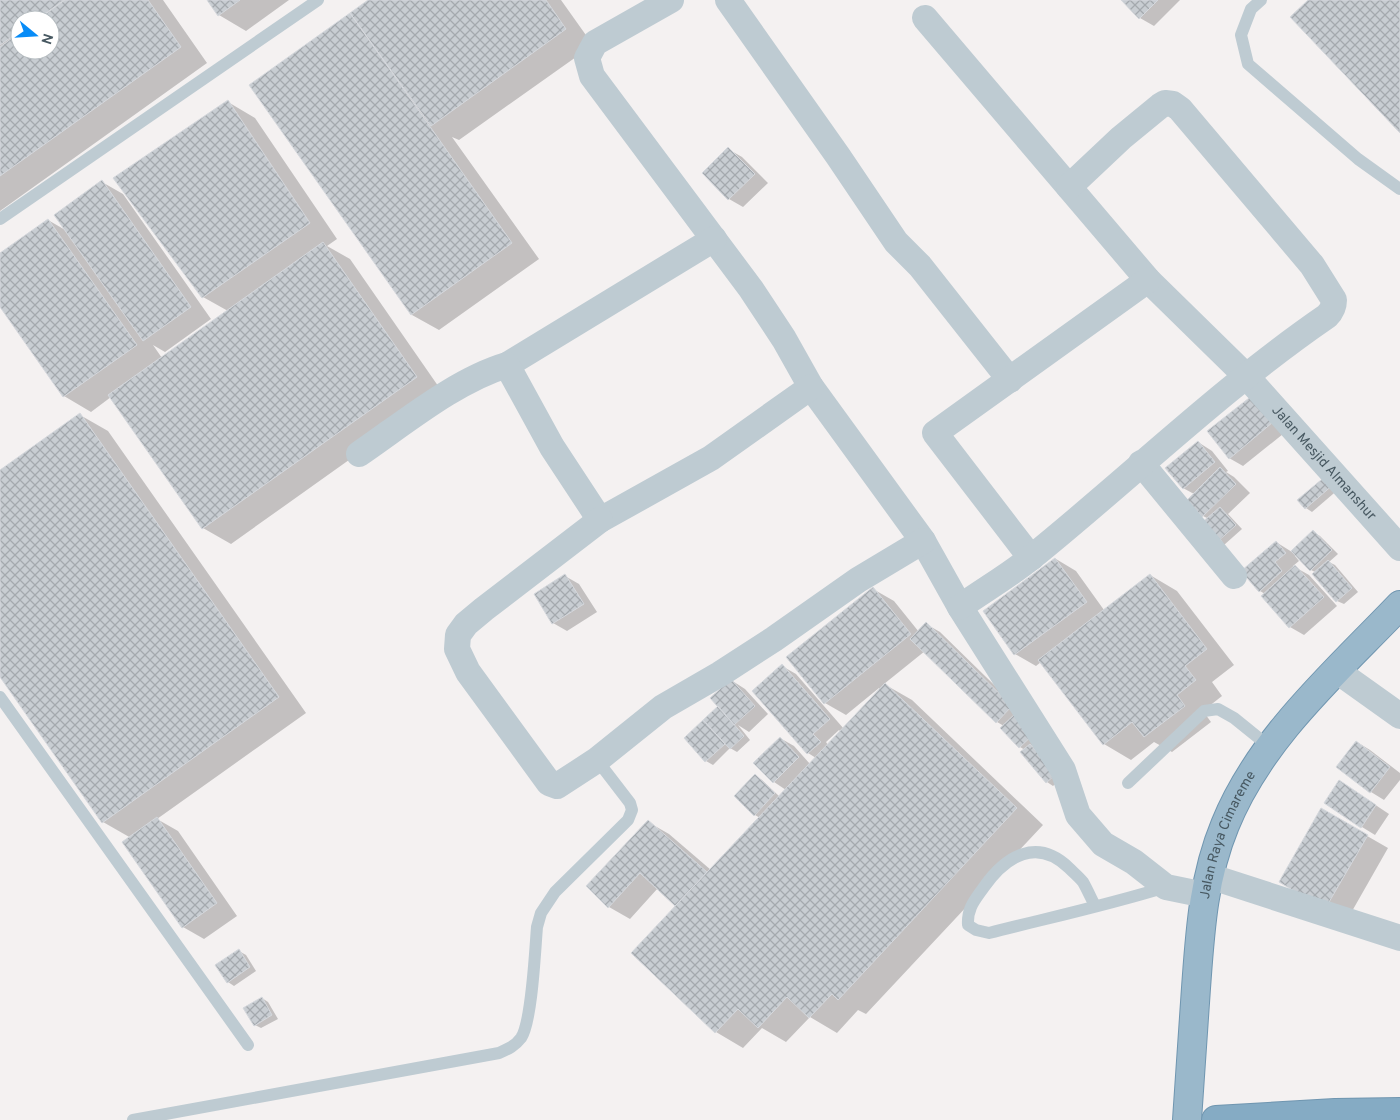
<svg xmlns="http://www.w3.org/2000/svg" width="1400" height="1120" viewBox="0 0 1400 1120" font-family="Overpass,sans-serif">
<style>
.shadow{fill:#0003;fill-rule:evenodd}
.building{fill:url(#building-cross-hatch);stroke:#d5d8dd}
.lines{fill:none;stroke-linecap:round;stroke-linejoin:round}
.trunk-casing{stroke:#7096b0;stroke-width:30}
.motorway-casing{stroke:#7096b0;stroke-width:30}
.service{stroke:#becbd2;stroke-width:12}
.minor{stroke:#becbd2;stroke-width:26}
.trunk{stroke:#9ab8cb;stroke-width:28}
.motorway{stroke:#85abc4;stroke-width:28}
.labels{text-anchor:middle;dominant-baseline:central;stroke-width:4;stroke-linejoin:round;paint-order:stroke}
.street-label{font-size:14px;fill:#475861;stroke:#fff}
</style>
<defs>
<pattern id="building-cross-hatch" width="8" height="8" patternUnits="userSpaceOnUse" patternTransform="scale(1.25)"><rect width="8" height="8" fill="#c8cdd2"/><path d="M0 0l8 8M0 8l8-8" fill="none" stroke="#a4a9ae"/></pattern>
</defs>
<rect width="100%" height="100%" fill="#f4f1f1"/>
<path class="shadow" d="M0 0H163L207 63 0 211ZM20 20H50V50H20Z
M209 0H289L246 31 219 15Z
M370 0H561L593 45 459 140 452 137 539 259 439 330 412 315 250 85Z
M1122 0H1180L1154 26 1140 18Z
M228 102 255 118 337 239 327 246 350 259 443 393 231 544 203 528 111 397 91 412 64 396 0 305V255L48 220 67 231 102 182 123 194 211 319 165 352 153 345 162 358 228 311 203 297Z
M728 149 742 157 768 183 743 207 729 199 703 173Z
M1258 392 1293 426 1243 466 1229 458Z
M80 415 108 431 306 713 157 819 178 831 237 916 204 939 183 927 131 838 103 822 0 675V472Z
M1198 442 1212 451 1228 471 1226 472 1234 477 1250 493 1228 514 1242 529 1224 545 1209 519 1203 516 1188 500 1194 494 1183 488Z
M1327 477 1340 488 1312 512 1306 508 1299 500Z
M1313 532 1320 536 1338 554 1329 562 1335 565 1358 592 1344 604 1337 601 1315 572 1311 570 1296 554 1295 556 1299 561 1293 566 1309 575 1337 606 1304 635 1290 627 1262 596 1265 594 1260 591 1276 542 1292 552Z
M1056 559 1076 571 1104 610 1150 575 1177 591 1234 665 1212 682 1222 696 1203 711 1211 722 1172 752 1154 742 1131 760 1104 744 1041 662 1036 666 1015 654Z
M565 576 579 584 597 612 567 631 553 623Z
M873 589 894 601 919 632 926 624 940 632 1025 715 1042 737 1032 746 1037 749 1062 778 1053 786 1047 782 1025 750 1020 747 1002 728 1004 726 997 722 925 651 884 684 912 700 1043 825 866 1014 858 1010 837 1033 810 1017 786 1042 762 1028 743 1048 716 1032 633 953 677 906 658 888 630 919 609 907 648 822 669 834 711 870 760 818 755 815V776L762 780 780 797 786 790 774 782 780 738 794 746 810 764 816 758 808 753 782 666 796 674 844 729 880 690 879 688 846 715 825 703 788 658ZM839 730 841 732 828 745 826 742Z
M731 680 745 689 768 714 749 732 738 725 750 740 737 752 730 748 713 765 706 761 685 738 720 706Z
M1357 742 1370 750 1400 773V780L1384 800 1371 792Z
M1353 790 1389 814 1375 835 1362 827Z
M1322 810 1388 848 1347 920 1281 881Z
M239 951 246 955 256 971 234 986 228 982Z
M262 998 268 1002 278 1019 261 1028 255 1025Z"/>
<path class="building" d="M0 0H64L36 20H20V31L0 45Z
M65 0H148L181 47 0 176V47L20 32V50H50V20H37Z
M207 0H240L218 16Z
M368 0H546L566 29 431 126 350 13Z
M1121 0H1158L1139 19Z
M1308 0H1400V133L1290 17Z
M350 13 512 243 411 315 249 85Z
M228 100 310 223 202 298 113 178Z
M728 147 755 174 728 200 702 173Z
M102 180 191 307 143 341 54 215Z
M48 219 137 345 63 397 0 307V253Z
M323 242 417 377 202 529 108 395Z
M1258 391 1279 417 1229 459 1207 431Z
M80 413 279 697 102 823 0 677V470Z
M1198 441 1215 462 1183 489 1165 468Z
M1220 467 1236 484 1202 517 1187 500Z
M1327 475 1334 484 1305 509 1297 500Z
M1220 507 1236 525 1216 543 1200 524Z
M1313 530 1332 550 1310 571 1291 551Z
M1276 541 1286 553 1275 562 1282 571 1259 592 1241 571Z
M1055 558 1087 602 1014 655 983 611Z
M1328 560 1352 588 1336 602 1312 574Z
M1295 565 1324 597 1289 628 1261 596Z
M565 574 584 604 552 624 534 594Z
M1150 574 1207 649 1185 666 1196 680 1177 695 1185 706 1144 737 1132 722 1103 745 1038 660Z
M873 587 911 634 824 704 786 657Z
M926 622 1012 706 996 723 910 639Z
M782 664 830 719 813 734 821 742 807 754 752 691Z
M731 679 755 706 734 725 710 698Z
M885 683 1017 808 838 1000 832 994 809 1018 787 997 758 1028 738 1009 715 1033 631 953Z
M718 706 744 736 730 749 703 720Z
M1017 712 1036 732 1019 748 1000 728Z
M703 720 725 744 705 762 684 738Z
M780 737 799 757 773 783 753 763Z
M1356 741 1390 767 1370 793 1336 767Z
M1030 744 1056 774 1046 783 1020 752Z
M755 774 775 793 754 816 734 796Z
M1339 780 1376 805 1361 828 1324 803Z
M1321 808 1368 835 1325 909 1279 882Z
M157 817 217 903 182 928 122 842Z
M648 820 707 872 675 906 640 873 608 908 586 886Z
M239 949 250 967 227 983 215 965Z
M262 997 272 1015 254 1026 243 1008Z"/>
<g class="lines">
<defs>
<g id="trunk">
<path id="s2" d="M1187 1120C1190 1076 1193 1032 1196 988 1200 933 1203 878 1225 825 1260 738 1336 672 1400 605"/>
</g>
<path id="motorway" d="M1216 1120 1335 1113 1400 1112"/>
</defs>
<use href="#trunk" class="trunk-casing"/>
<use href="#motorway" class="motorway-casing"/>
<path class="service" d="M1261 0 1251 9 1241 35 1248 64 1358 159 1400 189
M0 219 318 0
M0 697 248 1045
M1128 783 1204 711 1218 709 1234 718 1270 747
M1095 906C1091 898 1087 889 1083 882 1079 877 1073 872 1069 868 1037 837 1006 856 984 887 975 900 967 908 968 925L976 930 989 933C1048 918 1108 905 1166 887
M133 1120 499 1053C508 1049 515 1046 521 1038 532 1022 535 950 537 927L541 913 555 892 628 820 632 810 630 803 597 760"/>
<g class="minor">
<path d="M671 0 595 43 587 58 592 76 751 289 784 339 811 387 923 541 960 607 1063 770 1078 815 1103 844 1134 862 1166 887 1205 895"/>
<path d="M728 0 838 156 896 242 920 266 1010 380"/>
<path id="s1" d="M925 18 1148 280 1247 377 1400 548"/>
<path d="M507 365 714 239"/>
<path d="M359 454C403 424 456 380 507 365L552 447 600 520 711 458 811 387"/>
<path d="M1141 463 1234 576"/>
<path d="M600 520 484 609 466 624 458 635 457 649 468 672 549 783 557 786 597 760 663 707 720 674 774 639 858 580 923 541"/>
<path d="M1031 558 935 433 1148 280"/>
<path d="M960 607C984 590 1010 575 1032 557 1131 477 1222 388 1327 316 1332 311 1334 306 1334 300L1312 265 1180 109 1173 104 1165 103 1160 106 1121 138 1069 187"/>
<path d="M1337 671 1400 716"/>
<path d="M1209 876 1400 938"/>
</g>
<use href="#trunk" class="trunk"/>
<use href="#motorway" class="motorway"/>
</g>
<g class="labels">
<g class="street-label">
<text stroke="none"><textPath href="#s1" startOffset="598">Jalan Mesjid Almanshur</textPath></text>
<text stroke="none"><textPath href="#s2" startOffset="290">Jalan Raya Cimareme</textPath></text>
</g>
</g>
<g transform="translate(35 35) rotate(108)"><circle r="24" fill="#ffffff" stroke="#b5bcc0"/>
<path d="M0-4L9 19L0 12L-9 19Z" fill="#088cf7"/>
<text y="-8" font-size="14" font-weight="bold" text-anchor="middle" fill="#475861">N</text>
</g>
</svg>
